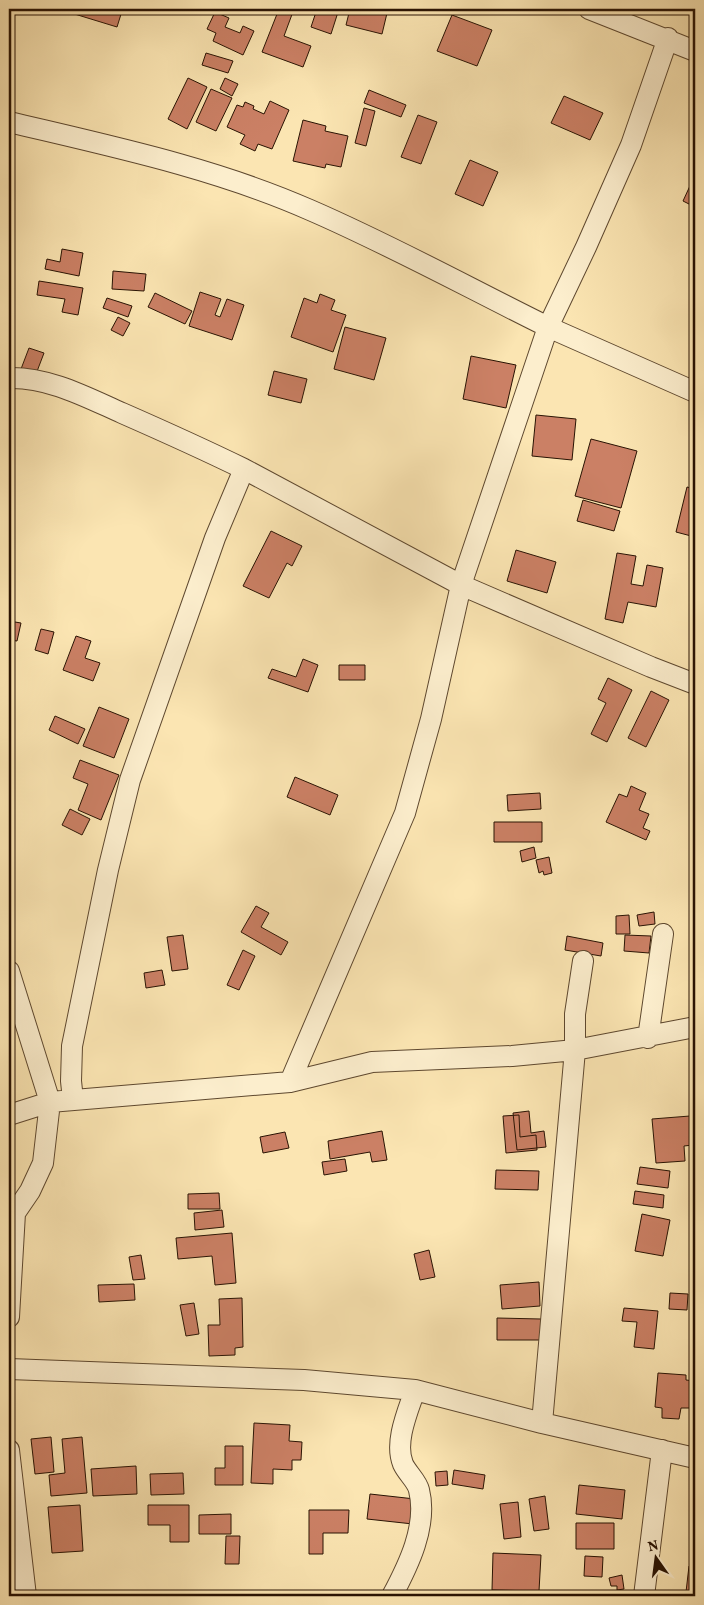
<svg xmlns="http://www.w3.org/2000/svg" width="704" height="1605" viewBox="0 0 704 1605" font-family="Vollkorn,serif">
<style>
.building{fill:#cb8065;stroke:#291303}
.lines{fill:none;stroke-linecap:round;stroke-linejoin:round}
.minor-casing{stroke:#5e482f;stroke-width:22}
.minor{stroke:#fceecd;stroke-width:20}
</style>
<rect width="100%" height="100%" fill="#fbe5b2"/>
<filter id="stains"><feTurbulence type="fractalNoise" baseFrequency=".004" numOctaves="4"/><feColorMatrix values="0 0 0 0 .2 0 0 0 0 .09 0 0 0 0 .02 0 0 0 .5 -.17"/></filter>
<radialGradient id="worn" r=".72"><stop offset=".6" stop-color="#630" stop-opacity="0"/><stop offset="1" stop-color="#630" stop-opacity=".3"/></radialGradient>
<path class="building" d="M69 9H115L122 11 117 27 68 12Z
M279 9H294L284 36 311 46 303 67 262 52Z
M317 9H339L331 34 311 27Z
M350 9H388L382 34 346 25Z
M215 12 229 18 225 27 240 33 243 26 254 31 243 55 213 41 216 33 207 29Z
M452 15 492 30 477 66 437 51Z
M206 53 233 61 228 73 202 65Z
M188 78 207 87 187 129 168 119Z
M225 78 238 84 232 96 220 89Z
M211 89 232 98 216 131 196 122Z
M369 90 406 105 401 117 364 103Z
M564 96 603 113 590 140 551 123Z
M270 101 289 110 272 149 258 144 255 151 240 144 245 135 227 127 237 105 243 107 245 102 254 106 253 109 264 114Z
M364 108 375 111 366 146 355 143Z
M418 115 437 122 421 164 401 157Z
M303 120 326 126 325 131 348 136 341 167 326 164 325 168 293 161Z
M470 160 498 172 483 206 455 194Z
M695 175V207L683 201Z
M62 249 83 253 79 276 45 269 47 259 60 262Z
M113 271 146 274 144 291 112 289Z
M39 281 83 288 78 315 62 312 65 299 37 295Z
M200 292 221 299 215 315 220 317 227 299 244 305 232 340 189 326Z
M155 293 192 311 185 324 148 307Z
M320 294 335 300 331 310 346 315 333 352 291 337 304 298 317 303Z
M107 298 132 306 128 317 103 308Z
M118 317 130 323 123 336 111 330Z
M345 327 386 338 374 380 334 369Z
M29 348 44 353 36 374 21 369Z
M471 356 516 365 506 408 463 399Z
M274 371 307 379 301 403 268 395Z
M536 415 576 419 572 460 532 456Z
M591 439 637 451 621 508 575 496Z
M687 487 695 489V537L676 532Z
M583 500 620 511 614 531 577 521Z
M271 531 302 546 292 566 287 563 269 598 243 586Z
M516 550 556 562 547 593 507 581Z
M617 553 636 556 631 584 643 586 647 565 663 568 656 607 628 602 623 623 605 619Z
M9 621 21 623 17 641 9 640Z
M41 629 54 632 48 654 35 650Z
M76 636 91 641 85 658 100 663 93 681 63 670Z
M303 659 318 665 308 692 268 678 272 669 296 677Z
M339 665H365V680H339Z
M608 678 632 690 607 742 591 734 606 703 598 699Z
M651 691 669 700 646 747 628 738Z
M99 707 129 719 114 758 83 746Z
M55 716 85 729 78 744 49 730Z
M80 760 119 775 101 820 78 810 88 784 73 778Z
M295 777 338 795 330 815 287 797Z
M631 786 646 793 639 810 649 814 643 828 650 831 646 840 606 822 619 794 627 797Z
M540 793 541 809 508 811 507 795Z
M70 809 90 819 82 835 62 825Z
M494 822H542V842H494Z
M534 847 536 858 522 862 520 851Z
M549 857 552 873 544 875 543 871 539 873 536 860Z
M256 906 269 913 261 927 288 942 281 955 241 932Z
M654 912 655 924 639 926 637 915Z
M629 915 630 934H616V916Z
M183 935 188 969 172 971 167 937Z
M625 935 651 936 649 953 624 951Z
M567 936 603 943 601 956 565 950Z
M243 950 255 956 239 990 227 985Z
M162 970 165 985 146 988 144 973Z
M529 1111 531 1133 544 1131 546 1147 517 1150 513 1113Z
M519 1115 520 1137 536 1135 537 1150 506 1153 503 1116Z
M690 1116 693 1145 684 1146 685 1161 656 1163 652 1119Z
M382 1131 387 1160 372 1162 370 1152 330 1159 328 1141Z
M285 1132 289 1148 263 1153 260 1137Z
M345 1159 347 1171 324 1175 322 1162Z
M640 1167 670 1171 668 1188 637 1184Z
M496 1170 539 1171 538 1190 495 1189Z
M635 1191 664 1195 663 1208 633 1204Z
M219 1193 220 1209H188V1194Z
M222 1210 224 1227 195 1230 194 1213Z
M642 1214 670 1220 663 1256 635 1251Z
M232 1233 236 1283 215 1285 212 1256 178 1259 176 1238Z
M429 1250 435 1277 420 1280 414 1254Z
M141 1255 145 1279 133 1280 129 1257Z
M539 1282 540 1306 502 1309 500 1285Z
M134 1284 135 1300 99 1302 98 1285Z
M670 1293 688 1294 687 1310 669 1309Z
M242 1298 243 1347 235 1348V1355L209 1356 208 1325H220L219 1299Z
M194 1303 199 1334 186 1336 180 1305Z
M624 1308 658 1311 654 1349 634 1347 637 1322 622 1321Z
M497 1318 541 1319V1340H497Z
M658 1373 686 1375V1380L695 1381V1401H691L690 1408H681L679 1419 662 1418V1408L655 1407Z
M254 1423 290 1425 289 1441 302 1442 301 1460H292V1470L273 1469V1484L251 1483Z
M51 1437 54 1472 35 1474 31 1439Z
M82 1437 87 1493 51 1496 49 1475 65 1473 62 1439Z
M225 1446H243V1485H215V1468H225Z
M136 1466 137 1494 93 1496 91 1469Z
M454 1470 485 1475 483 1489 452 1484Z
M447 1471 448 1485 436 1486 435 1472Z
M183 1473 184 1494 151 1495 150 1474Z
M579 1485 625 1490 622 1519 576 1514Z
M370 1494 415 1499 413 1524 367 1519Z
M545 1496 549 1529 534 1531 529 1499Z
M518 1502 521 1537 504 1539 500 1504Z
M80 1505 83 1551 52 1553 48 1507Z
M148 1505H189V1542H170V1525H148Z
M309 1510H349L348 1533H323V1554H309Z
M231 1514V1534H199V1515Z
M576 1523H614V1549H576Z
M226 1536H240L239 1564H225Z
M493 1553 541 1555 539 1591 492 1590Z
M585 1556 603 1557 602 1577 584 1576Z
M689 1566 695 1567V1593L686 1592Z
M622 1575 624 1589 617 1590V1586H611L609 1578Z"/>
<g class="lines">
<defs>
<path id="minor" d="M589 9 695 51
M668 38 631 145 586 247 548 327 695 392
M9 122C110 146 215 168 310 210 391 245 469 288 548 327L461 585 431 719 405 813 290 1082
M9 378C49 377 86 397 122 413 163 431 203 449 244 469
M9 971 50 1102 43 1163 30 1191 15 1213 9 1317
M648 1038 663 934
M73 1100 71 1081 72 1046 108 870 130 780 215 538 244 469 461 585 651 667 695 684
M9 1115 50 1102 290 1082 372 1062 512 1056 575 1050 695 1027
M9 1369 304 1380 415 1390 542 1423 695 1458
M542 1423 575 1050V1014L583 961
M9 1450 26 1596
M392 1596C408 1566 428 1526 419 1490 417 1481 407 1473 403 1464 394 1442 408 1411 415 1390
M644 1596 662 1450"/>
</defs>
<use href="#minor" class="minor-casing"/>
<use href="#minor" class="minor"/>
</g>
<rect width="704" height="1605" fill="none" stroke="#fbe5b2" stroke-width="30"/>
<rect x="10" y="10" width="684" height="1585" fill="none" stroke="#291303" stroke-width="2.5"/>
<rect x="15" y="15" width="674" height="1575" fill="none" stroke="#291303"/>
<g transform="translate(656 1558) rotate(346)" stroke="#fceecd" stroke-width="4" paint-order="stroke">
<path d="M0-4L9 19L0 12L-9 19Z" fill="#291303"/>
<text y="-8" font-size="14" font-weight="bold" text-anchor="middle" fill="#291303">N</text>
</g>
<rect width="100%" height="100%" filter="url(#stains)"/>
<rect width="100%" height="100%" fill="url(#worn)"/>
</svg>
